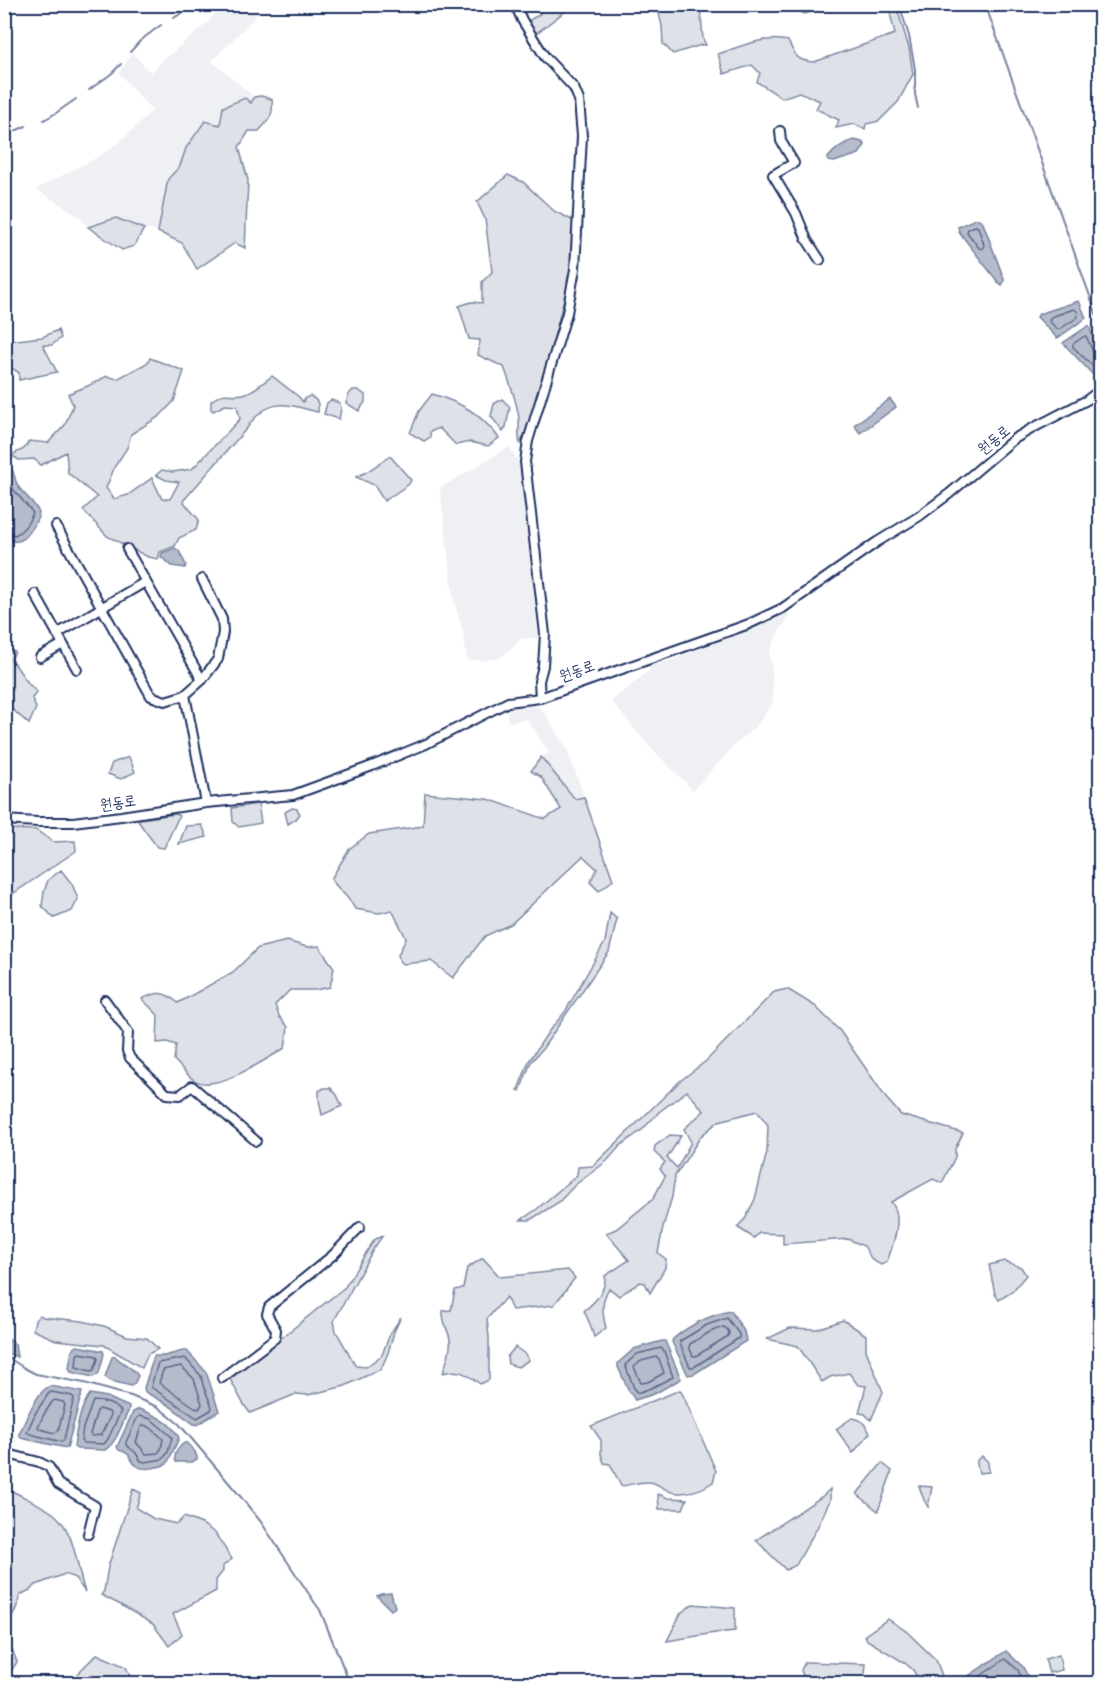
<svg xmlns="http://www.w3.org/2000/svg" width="1105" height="1688" viewBox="0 0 1105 1688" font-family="Pangolin,'Poor Story',sans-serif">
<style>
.built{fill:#eff0f4}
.green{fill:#dee1e7;stroke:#7c88a2;stroke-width:1.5}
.water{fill:#b5bbca;stroke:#77839f;stroke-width:1.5}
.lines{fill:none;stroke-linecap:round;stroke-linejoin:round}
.shore{stroke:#596789;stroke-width:1.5}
.stream{stroke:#77839f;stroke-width:2}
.minor-casing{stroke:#1b2f5e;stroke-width:12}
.minor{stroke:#fff;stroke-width:8}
.labels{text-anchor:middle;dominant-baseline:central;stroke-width:6;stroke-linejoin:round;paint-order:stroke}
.street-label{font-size:15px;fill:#1b2f5e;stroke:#fff}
</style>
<rect width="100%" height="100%" fill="#fff"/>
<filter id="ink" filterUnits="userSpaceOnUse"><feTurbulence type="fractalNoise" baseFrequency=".0167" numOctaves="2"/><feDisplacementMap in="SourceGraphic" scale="12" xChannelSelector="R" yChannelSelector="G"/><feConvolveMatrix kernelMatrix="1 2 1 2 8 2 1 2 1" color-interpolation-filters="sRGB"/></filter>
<g filter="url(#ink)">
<path class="built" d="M223 5H258L259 13 212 61 254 97 251 103 186 148 180 166 168 179 158 232 144 229 116 218 88 227 79 216 36 189 98 157 118 143 152 111 119 73 132 53 151 73 162 61 205 25Z
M509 447 522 466 521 474 538 638H522L499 659 467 661 464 637 454 601 440 488Z
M787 612 790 616 778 633 769 654 772 666 773 702 759 723 735 745 693 790 649 746 611 701 649 671 650 666 669 661 736 635Z
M534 705 542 709 567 749 584 797 575 800 541 757 549 753 527 719 508 722 507 709Z"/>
<path class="green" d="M536 5H573L534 35 528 21 540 14Z
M657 5H700L703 39 706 45H701L673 54 663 44 662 26Z
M796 5H832L805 14 800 12Z
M897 8 909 48 913 74 898 102 879 121 866 124 865 129 854 124 836 128 839 120 816 109 820 101 799 92 782 98 757 82 760 73 752 65 724 74 718 54C740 47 764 35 788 41 795 55 796 61 814 62L895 34 889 9Z
M261 96 272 99C274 115 270 119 259 131H249L239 147 248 180 245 248 235 243 197 269 182 243 158 232 168 179 180 166 186 148 205 121 220 125 223 107 245 98 251 103 254 97Z
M508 175 523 182 554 211 574 221 570 275 548 362 527 430 520 443C517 434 520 428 519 419 517 401 510 384 504 367L478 355 480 340 469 339 459 306 471 302 482 303V282L492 272 485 219 477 202Z
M116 218 144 229 134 246 122 250 88 227Z
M58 330 61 338 52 345H43L57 372 19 380V373L5 363V343L9 341 42 337Z
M150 358 184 371 174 401 160 416 131 434 127 448 115 466 106 488 114 499 128 495 152 478 162 499H170L179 482 166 480 156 475 162 470 173 472 192 469 240 419 237 406 225 405 213 411 211 409V401C227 389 228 397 243 394 253 392 264 382 272 376L299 397 303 402 305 398 310 396C318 400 319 404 318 412 286 404 269 396 247 428L183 501 199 520 196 530 179 538 175 546 160 552 158 559 148 557 107 536 83 510 97 497 68 473 66 452 41 465 34 459 19 460 11 455 24 449 29 441 48 443 65 425 73 405 68 394 90 385 107 376 117 379 147 363Z
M353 390H358L365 395V402L359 411 346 403 349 394Z
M432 394C462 403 480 413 499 438L488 446 470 442 456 445 439 428 430 432V437L424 441 410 433 419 411Z
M502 399 510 407 506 427 503 432 491 416 494 404Z
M331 400 340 403 341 409 339 419 324 414 327 403Z
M390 456 411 480 409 484 384 501 374 485 356 477 368 471Z
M5 650 15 652 11 659 28 683 37 692 32 698 36 708 29 724 13 710 5 712Z
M129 757 135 772 121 779 108 774 112 763Z
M541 757 575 799 584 797 613 880 599 891 590 882 597 869 583 856 511 924 485 936 453 978 431 961 404 964 400 962 398 955 406 938 392 910 379 913 355 909C348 895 339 891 331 879L349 849 369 834 423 826 425 793 488 799 545 819 561 809 541 777 531 771Z
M258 804 261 823 239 827 233 822 232 808Z
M292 808 297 809 300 814 296 819 288 824 285 812Z
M176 814 179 816 164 848 157 847 138 821 140 819Z
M202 825 207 837 179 844 186 826Z
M5 829 36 830 53 842 75 841 76 851 5 899Z
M61 870 72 884 78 899 72 911 54 918 42 906 44 892 48 880Z
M610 913 617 919 609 952 543 1048 531 1062 520 1091 518 1090 529 1061 549 1031 565 1012 605 942Z
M287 941 307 947 319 946 334 968 330 987 315 990H290L275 1005 279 1016 288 1027 285 1048C266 1059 215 1094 194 1080 187 1075 180 1066 174 1060L176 1045 167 1042 157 1043 158 1015 142 999C157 991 165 991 178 1003L233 972 258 948Z
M787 989 815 1006 840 1031 886 1098 901 1115 963 1133 955 1149V1157L942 1183 933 1179 891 1202C904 1216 893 1245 887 1262L881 1265 872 1260 864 1246 848 1239 783 1244V1234L759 1233 754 1238 737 1227 745 1219 755 1199 767 1152 768 1125 757 1111 719 1121 701 1136 675 1176 672 1197 663 1227 658 1253 666 1259 665 1268 650 1293 645 1283 640 1282 619 1296 609 1288C601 1302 602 1313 606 1328L594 1337 590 1324 584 1311C595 1302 606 1291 605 1276L629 1260 606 1233 616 1229 653 1199 665 1176 660 1169 665 1162 654 1152 655 1146 670 1135 681 1136 667 1158 677 1168 691 1142 684 1129 704 1111 687 1091 659 1112 642 1130 620 1146 607 1161 575 1185 559 1202 530 1220H521L537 1209 577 1175 578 1167 593 1166 680 1081 706 1061 774 992Z
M324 1088H331L337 1095 342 1106 322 1115 319 1100V1091Z
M383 1235 374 1248 334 1321 336 1331 356 1366 366 1367 382 1355 390 1334 401 1317 394 1332 388 1353 381 1369 345 1386 308 1395 296 1394 250 1413 243 1403 230 1379 345 1287 374 1240Z
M483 1258 500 1277 568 1270 575 1278 554 1305 512 1310 506 1297 487 1319 489 1337V1380L480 1384C467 1374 459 1368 443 1373 446 1362 452 1350 450 1339 448 1329 442 1322 443 1311L451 1310 455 1290 463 1288 467 1268Z
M1004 1261 1021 1267 1026 1275 1012 1292 999 1300 995 1294 989 1265Z
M40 1315 43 1317 82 1321 104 1326 127 1336 147 1338 158 1349 148 1354 142 1368 104 1345 56 1340 33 1330 35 1320Z
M843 1320 866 1335V1350L883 1392 871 1420 865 1414 859 1413 866 1386 858 1385 849 1373 830 1377 822 1382 798 1346 767 1339 790 1328 817 1329Z
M515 1347 525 1354 529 1360 518 1367 508 1364 507 1357Z
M680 1390 683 1395 716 1471 713 1482C702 1490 686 1495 672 1492 664 1490 658 1483 650 1482 641 1481 630 1485 621 1486L610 1464 604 1463 601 1454V1440L591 1426Z
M852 1418C863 1419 865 1425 870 1433L853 1453 836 1429Z
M982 1456 988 1462 989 1472 979 1473 977 1465V1460Z
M882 1463 892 1471 878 1511 857 1494Z
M919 1486 932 1487 928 1507 924 1500Z
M5 1487C18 1495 43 1505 54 1514 76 1532 76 1567 85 1592L75 1578 65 1574 36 1585 30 1590 20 1595C18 1606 13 1617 5 1625Z
M133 1489 141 1493 136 1508 154 1519 177 1524 184 1517 202 1524 215 1533 232 1559 223 1566V1571L216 1580V1591L173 1614 182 1634 169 1646 153 1624 119 1604 101 1595 104 1591 108 1567Z
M830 1489V1500L818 1526 796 1565 786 1570 756 1540 823 1496Z
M658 1494 668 1498 687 1499 683 1509H659Z
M693 1604 735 1608V1631L715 1633 667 1641 681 1613Z
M888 1619 906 1631 936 1660 942 1676 930 1683 920 1682 913 1670 905 1663 867 1640 865 1635Z
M5 1646 12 1649 17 1662 5 1680Z
M97 1654 126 1667 130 1676 120 1683H70V1681Z
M1059 1655 1062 1670 1049 1673 1045 1659Z
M805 1662 866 1664 864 1683H827L803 1676 801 1670Z"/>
<path class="water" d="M854 140 862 142 865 145 859 154 834 162 828 161 827 159C834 150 842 143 854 140Z
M975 219H979L983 223 1004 279V281L1002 285 998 282 959 232 958 227Z
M1079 301 1086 318 1059 337 1057 338 1037 317 1039 314Z
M1088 326H1089L1100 356V377L1097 379 1063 343Z
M890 399 896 407 860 433 854 425Z
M4 462C17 471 12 475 18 486 24 496 35 502 39 513 37 522 26 544 13 541 10 540 7 537 5 535Z
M175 548 179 551 186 565 185 568 172 566 161 557 162 553Z
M731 1311 744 1331 746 1341 694 1374 688 1375 672 1342 673 1339C688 1326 711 1314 731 1311Z
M4 1336 15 1344 17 1357 5 1352Z
M662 1341H665L681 1379 654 1394 635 1400 629 1391 618 1367V1363L634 1349Z
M77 1346 94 1349 103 1351 104 1354 99 1373 93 1377 71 1372 69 1368 72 1350Z
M183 1351H187L206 1372 219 1411 197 1425 194 1424 167 1404 145 1392 144 1388 154 1356H164Z
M115 1356C122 1364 132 1366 138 1376L134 1384 131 1386 111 1381 105 1377 112 1357Z
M50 1386 82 1392 67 1448 21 1438 19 1434C26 1420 36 1392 50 1386Z
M90 1394 107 1397 129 1407V1410C122 1422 117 1443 105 1450L77 1449 74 1447C76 1430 80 1408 90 1394Z
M139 1409C153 1414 173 1423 179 1438L167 1464C160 1467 144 1471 137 1466 128 1460 135 1455 119 1450L117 1447 133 1412Z
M184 1443H187C191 1447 198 1453 197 1459L192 1462H176C173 1455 178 1448 184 1443Z
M391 1593 395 1607 391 1610 377 1596 381 1594Z
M1006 1651 1023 1667 1031 1683H958Z"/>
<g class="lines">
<path class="shore" d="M975 226 978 227 984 245 982 249 979 248 967 232 968 229Z
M1074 309 1077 311 1078 317 1060 329H1057L1049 321 1051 317Z
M1100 355 1093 352 1086 336 1083 337 1073 344V347L1100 373
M4 469 8 474 13 489 33 513C29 522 24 531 15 535L4 531
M727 1318 739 1334V1338L694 1367H690L680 1344V1341L707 1325Z
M723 1327 726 1328 729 1332 728 1336 696 1356H693L689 1347 690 1344 710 1332Z
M661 1348 664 1351 673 1377 651 1388 637 1393 634 1388 625 1365 637 1354Z
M79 1353 97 1356 98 1359 94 1370 91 1371 76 1367 77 1355Z
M657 1357 659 1359 664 1373 648 1382 641 1383 634 1367 641 1361Z
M185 1358 201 1376 203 1385 212 1407 211 1410 197 1418 151 1387 158 1363Z
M181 1366 194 1379 202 1404 199 1409 196 1408 159 1383 163 1370Z
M52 1392 72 1396 74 1398 64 1439 62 1442 30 1434 27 1432 36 1412 49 1393Z
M55 1400 63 1402 65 1405 58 1431 55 1433 40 1429 38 1427 43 1416 52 1402Z
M93 1401C103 1401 114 1404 121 1411L108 1439 104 1444 83 1443 81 1441 83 1428Z
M99 1409 109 1412 111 1415 101 1435 92 1436 90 1434 97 1411Z
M140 1416 151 1419 172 1437 168 1452 163 1459 145 1462 141 1461 135 1452 126 1445V1442L137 1418Z
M144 1425 151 1428 163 1439 161 1449 158 1453 146 1454 136 1442 141 1427Z
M969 1684 1005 1659 1018 1670 1024 1684"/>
<path class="stream" d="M902 4 900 7 909 36 915 69V94L918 108
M985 4 1100 324
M174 18 195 4
M130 52 141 40 161 25
M89 90 111 74 121 64
M44 120 56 113 76 99
M4 136 26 126
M4 1355 26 1369 36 1374 84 1383 131 1396 158 1407 179 1424 191 1438 240 1496 261 1522 315 1603 320 1610 350 1684"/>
<defs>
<path id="minor" d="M515 4 522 20 545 57 574 88 579 100 582 136 575 269 567 313 528 441 525 462 545 634 543 666 539 681 540 698
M780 131 781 141 794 163 773 175 796 213 807 240 820 260
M56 526 151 696 165 701 185 695
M127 549 202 680
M202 579 222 619 223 632 218 659 202 680 185 695 206 803
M35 594 77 669
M57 634 145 582
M40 657 63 644
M4 820 37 822H73L121 816 206 803 293 795 372 766 426 744 508 702 540 698 749 624 783 608 877 542 918 517 949 494 1014 439 1033 428 1087 400 1100 390
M105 1000 128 1032 127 1051 130 1058 167 1094 180 1095 192 1086 256 1141
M222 1378 275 1338 276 1330 267 1314 269 1307 333 1255 360 1227
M4 1453 39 1462 49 1467 58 1484 95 1506 88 1534"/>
</defs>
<use href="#minor" class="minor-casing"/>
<use href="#minor" class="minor"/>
</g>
</g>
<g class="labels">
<g class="street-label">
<text transform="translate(994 440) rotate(-39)">원동로</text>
<text transform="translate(577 671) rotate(-20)">원동로</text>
<text transform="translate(118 803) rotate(-8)">원동로</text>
</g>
</g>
<rect width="1105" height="1688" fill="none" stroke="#fff" stroke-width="24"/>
<rect x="12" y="12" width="1081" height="1664" fill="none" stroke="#1b2f5e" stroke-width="2" filter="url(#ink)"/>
</svg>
